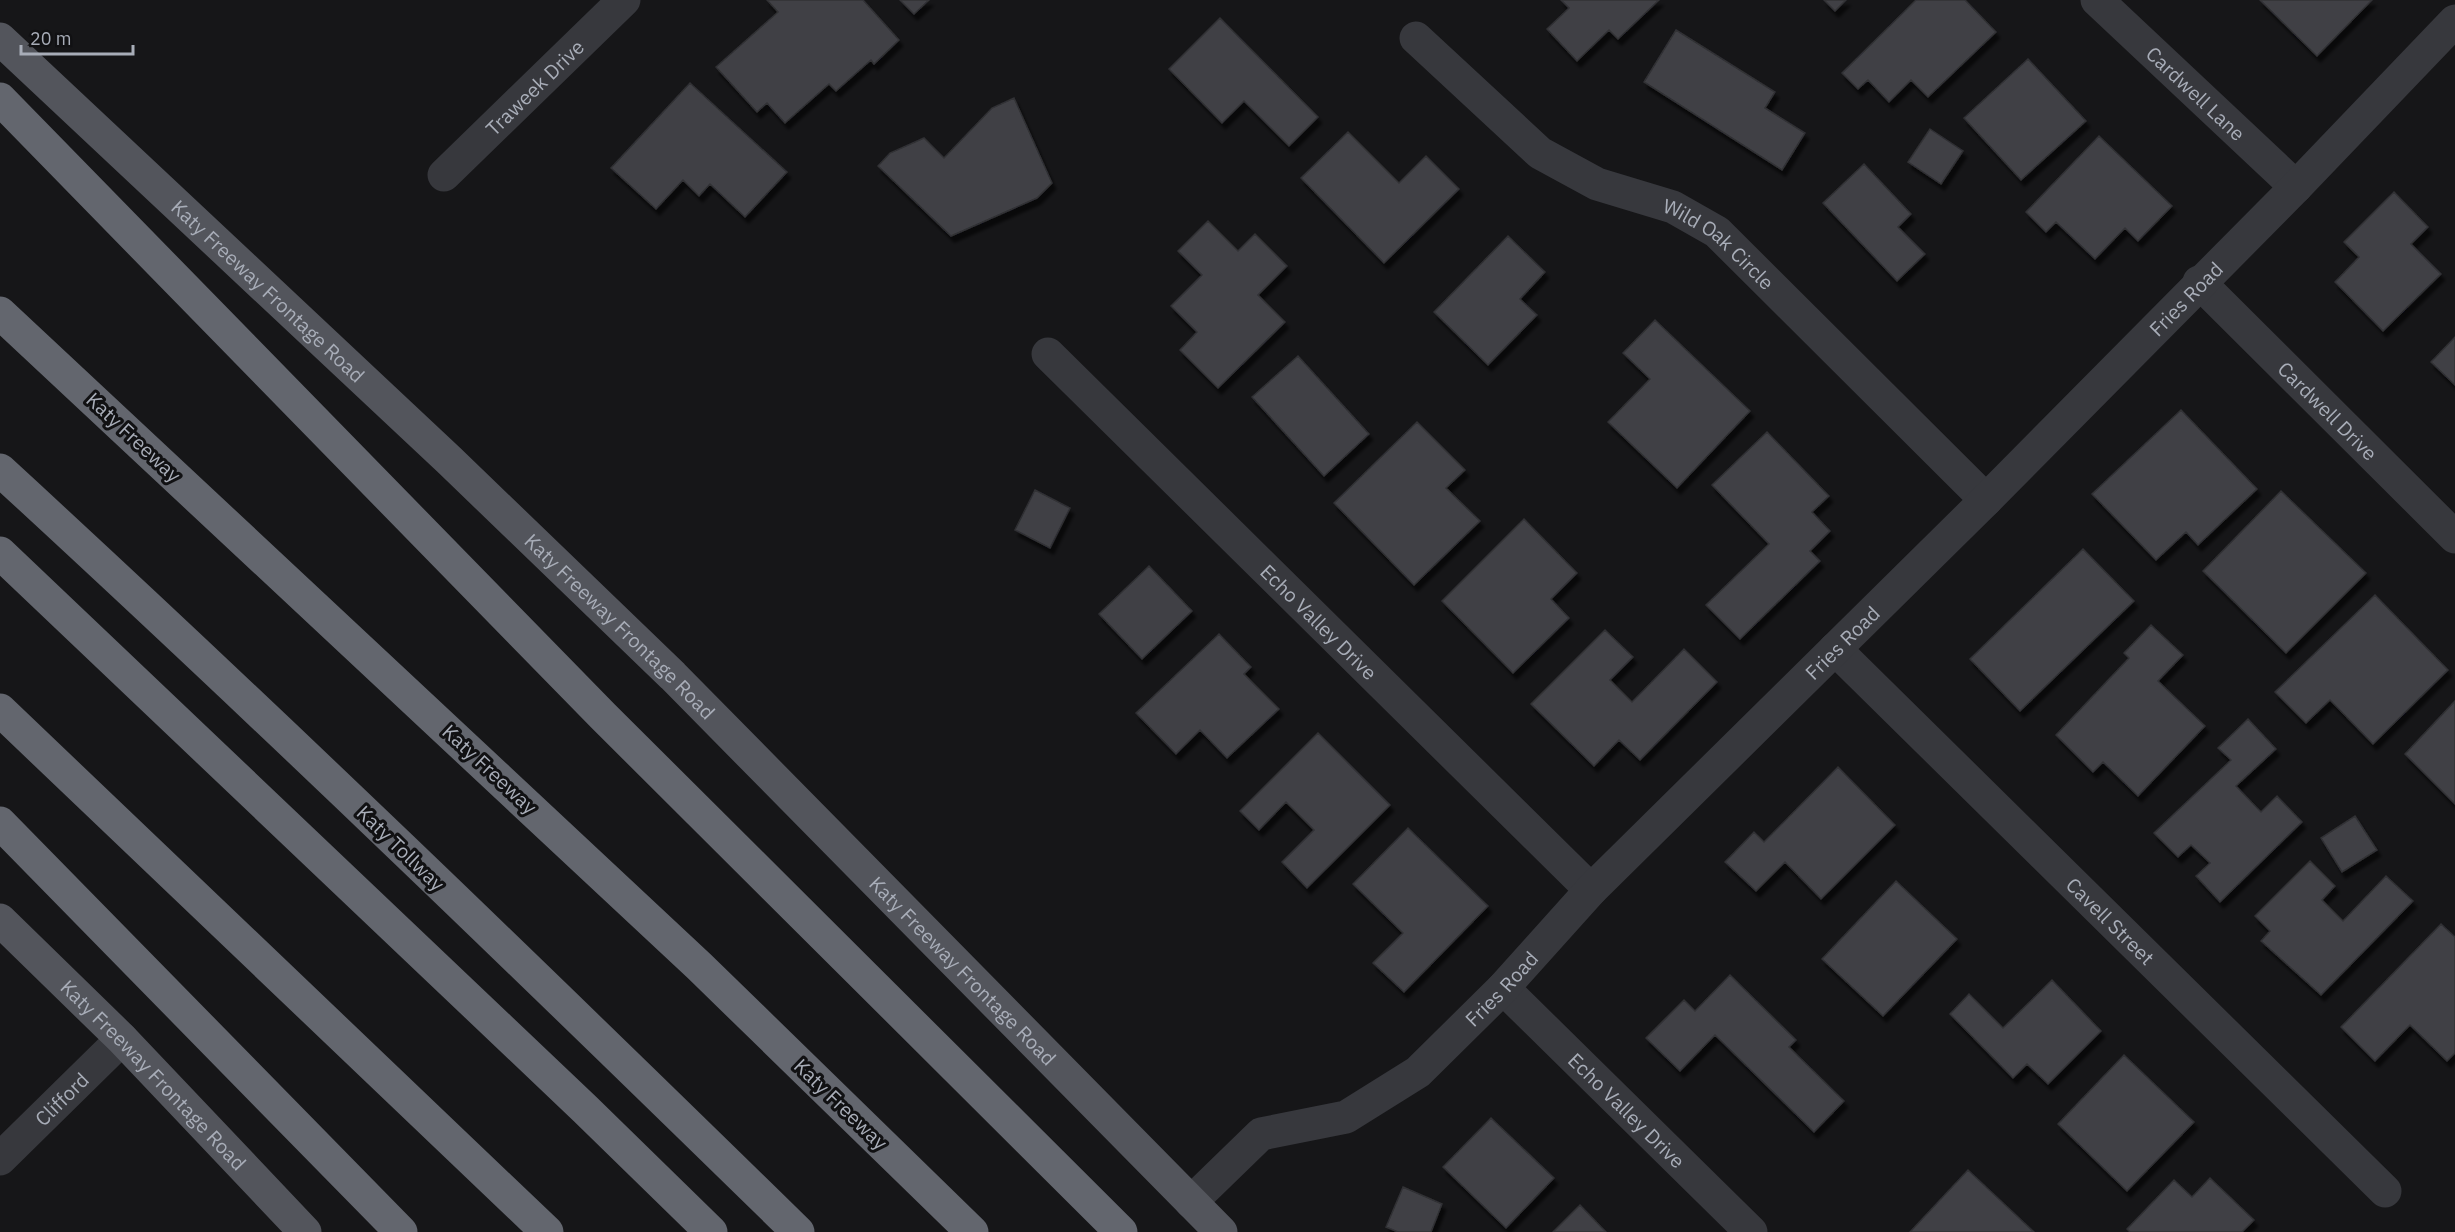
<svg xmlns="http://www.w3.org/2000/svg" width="2455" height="1232" viewBox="0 0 2455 1232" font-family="'IBM Plex Sans',sans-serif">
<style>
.building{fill:#404145;stroke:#303034;stroke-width:1.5;filter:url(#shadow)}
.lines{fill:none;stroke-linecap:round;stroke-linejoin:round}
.minor{stroke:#37383d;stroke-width:33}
.major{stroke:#53555c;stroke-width:33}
.highway{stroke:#63666e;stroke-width:33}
.labels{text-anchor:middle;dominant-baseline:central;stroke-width:6;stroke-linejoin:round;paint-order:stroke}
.street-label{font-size:20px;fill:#a8adb8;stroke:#111113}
</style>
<defs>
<filter id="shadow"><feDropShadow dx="3.5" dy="6" stdDeviation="1.5" flood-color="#0009"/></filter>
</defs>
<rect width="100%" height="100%" fill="#161618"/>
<path class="building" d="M767 0H863L899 40 874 64 871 60 836 91 829 84 785 123 767 103 757 112 716 67 778 12Z
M900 0H929L914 14Z
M1561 0H1659L1618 39 1609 30 1577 61 1547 29 1569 8Z
M1824 0H1846L1835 11Z
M1916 0H1965L1996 32 1928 97 1911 80 1889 102 1868 80 1858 89 1842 73Z
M2260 0H2372L2317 56Z
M1220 18 1318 117 1289 146 1244 101 1222 123 1169 69Z
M1676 30 1775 92 1765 108 1805 133 1782 170 1644 82Z
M2028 59 2086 121 2021 180 1964 118Z
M690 83 787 172 745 217 710 184 699 196 683 180 656 209 611 168Z
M1014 98 1052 183 1037 198 951 236 878 166 890 153 924 138 944 158 992 108Z
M1930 129 1963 151 1941 184 1908 162Z
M1348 132 1399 183 1426 156 1459 189 1384 263 1301 178Z
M2099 136 2172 206 2138 241 2125 228 2095 259 2056 222 2046 232 2026 212Z
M1864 164 1911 214 1898 227 1925 254 1897 281 1823 203Z
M2394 192 2428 227 2411 244 2441 274 2383 331 2335 282 2359 257 2344 242Z
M1208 221 1238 251 1255 234 1287 266 1258 295 1285 322 1218 388 1180 350 1197 332 1171 306 1202 275 1178 251Z
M1508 236 1545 272 1520 299 1537 315 1488 365 1434 312Z
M1655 320 1750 411 1677 488 1608 422 1650 379 1623 353Z
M2455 337V385L2431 362Z
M1298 356 1369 434 1324 476 1252 397Z
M2181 410 2257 489 2198 545 2186 532 2156 560 2092 494Z
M1417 422 1465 470 1446 488 1480 521 1414 585 1334 503Z
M1767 432 1829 496 1812 512 1830 531 1810 551 1820 561 1740 639 1706 605 1769 544 1712 485Z
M1035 490 1070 508 1050 548 1015 530Z
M2281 491 2366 573 2286 653 2203 571Z
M1524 519 1577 573 1551 599 1569 618 1513 673 1442 601Z
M2083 549 2134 601 2020 711 1970 659Z
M1149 566 1192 611 1142 659 1099 614Z
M2375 595 2448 670 2373 744 2330 700 2306 723 2275 692Z
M2151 625 2183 655 2158 681 2205 726 2138 796 2103 762 2093 772 2056 735 2129 658 2124 653Z
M1605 630 1633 657 1610 680 1632 702 1684 649 1717 682 1640 760 1619 740 1594 766 1531 704Z
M1219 634 1251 667 1244 674 1279 709 1227 758 1200 730 1176 754 1136 713Z
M2455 701V804L2405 754Z
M2248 719 2276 749 2236 786 2261 812 2277 796 2302 822 2220 902 2196 876 2210 863 2191 845 2178 857 2154 833 2231 760 2218 748Z
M1318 733 1390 805 1307 888 1282 862 1314 830 1286 802 1259 830 1240 811Z
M1838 767 1895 825 1821 899 1785 862 1756 891 1725 862 1754 832 1764 842Z
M2355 816 2377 850 2342 872 2321 838Z
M1408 828 1488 906 1404 992 1373 963 1403 933 1353 884Z
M2310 861 2335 886 2322 900 2343 921 2386 876 2413 901 2321 995 2261 941 2270 931 2255 916Z
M1896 881 1957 939 1883 1016 1822 959Z
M2441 924 2455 937V1053L2447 1061 2410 1025 2375 1061 2341 1027Z
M1730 975 1796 1040 1789 1047 1844 1101 1814 1132 1715 1035 1680 1071 1646 1038 1684 1000 1695 1011Z
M2052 980 2101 1031 2048 1084 2027 1064 2013 1078 1950 1014 1969 994 2003 1028Z
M2124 1055 2194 1122 2127 1191 2058 1124Z
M1491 1118 1554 1178 1506 1228 1443 1167Z
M1968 1170 2034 1232H1910Z
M2210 1178 2254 1220 2242 1232H2130L2127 1229 2174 1180 2192 1197Z
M1403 1187 1442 1204 1431 1232H1398L1386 1227Z
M1580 1205 1606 1232H1553Z"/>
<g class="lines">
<g class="minor">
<path id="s1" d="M2097 0 2296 187"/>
<path id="s2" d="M1416 38 1540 153 1597 184 1673 207 1717 232 1986 500"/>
<path id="s3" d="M444 175 624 0"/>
<path id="s4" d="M2199 282 2455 537"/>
<path id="s5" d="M1048 354 1591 890"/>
<path id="s6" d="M1835 649 2385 1191"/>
<path id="s7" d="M1503 988 1751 1232"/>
<path id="s8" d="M0 1159 122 1039"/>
<path id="s9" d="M1191 1202 1261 1134 1346 1117 1418 1072 1503 988 1591 890 1986 500 2296 187 2455 21"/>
</g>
<g class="major">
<path id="s10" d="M0 39 449 460 673 676 1221 1232"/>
<path id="s11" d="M0 920 122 1039 305 1232"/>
</g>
<path class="highway" d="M0 99 603 716 1121 1232
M0 313 699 966 972 1232
M0 470C271 719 535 975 798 1232
M0 553 585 1109 711 1232
M0 710 547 1232
M0 823 401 1232"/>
</g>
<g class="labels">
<g class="street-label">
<text stroke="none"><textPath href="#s3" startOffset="126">Traweek Drive</textPath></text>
<text stroke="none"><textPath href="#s1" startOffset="136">Cardwell Lane</textPath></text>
<text stroke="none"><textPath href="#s2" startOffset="372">Wild Oak Circle</textPath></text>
<text stroke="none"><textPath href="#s10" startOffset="368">Katy Freeway Frontage Road</textPath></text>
<text stroke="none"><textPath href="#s9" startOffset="1359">Fries Road</textPath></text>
<text stroke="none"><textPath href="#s4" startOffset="182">Cardwell Drive</textPath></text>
<text transform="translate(134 437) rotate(43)">Katy Freeway</text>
<text stroke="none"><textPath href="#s5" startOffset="381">Echo Valley Drive</textPath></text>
<text stroke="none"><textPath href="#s10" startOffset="854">Katy Freeway Frontage Road</textPath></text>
<text stroke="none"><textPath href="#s9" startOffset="873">Fries Road</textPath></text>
<text transform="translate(490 769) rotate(43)">Katy Freeway</text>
<text transform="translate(401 848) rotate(44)">Katy Tollway</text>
<text stroke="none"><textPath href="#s6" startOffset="387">Cavell Street</textPath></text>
<text stroke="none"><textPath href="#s10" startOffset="1340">Katy Freeway Frontage Road</textPath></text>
<text stroke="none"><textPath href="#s9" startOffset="387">Fries Road</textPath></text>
<text stroke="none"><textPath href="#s11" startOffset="218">Katy Freeway Frontage Road</textPath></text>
<text stroke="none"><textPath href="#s8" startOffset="86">Clifford</textPath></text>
<text transform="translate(841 1104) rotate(44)">Katy Freeway</text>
<text stroke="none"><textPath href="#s7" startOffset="174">Echo Valley Drive</textPath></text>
</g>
</g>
<path d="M21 45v9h112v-9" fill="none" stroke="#a8adb8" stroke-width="3"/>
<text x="30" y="45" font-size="18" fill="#a8adb8" stroke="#111113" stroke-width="4.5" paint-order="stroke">20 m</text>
</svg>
